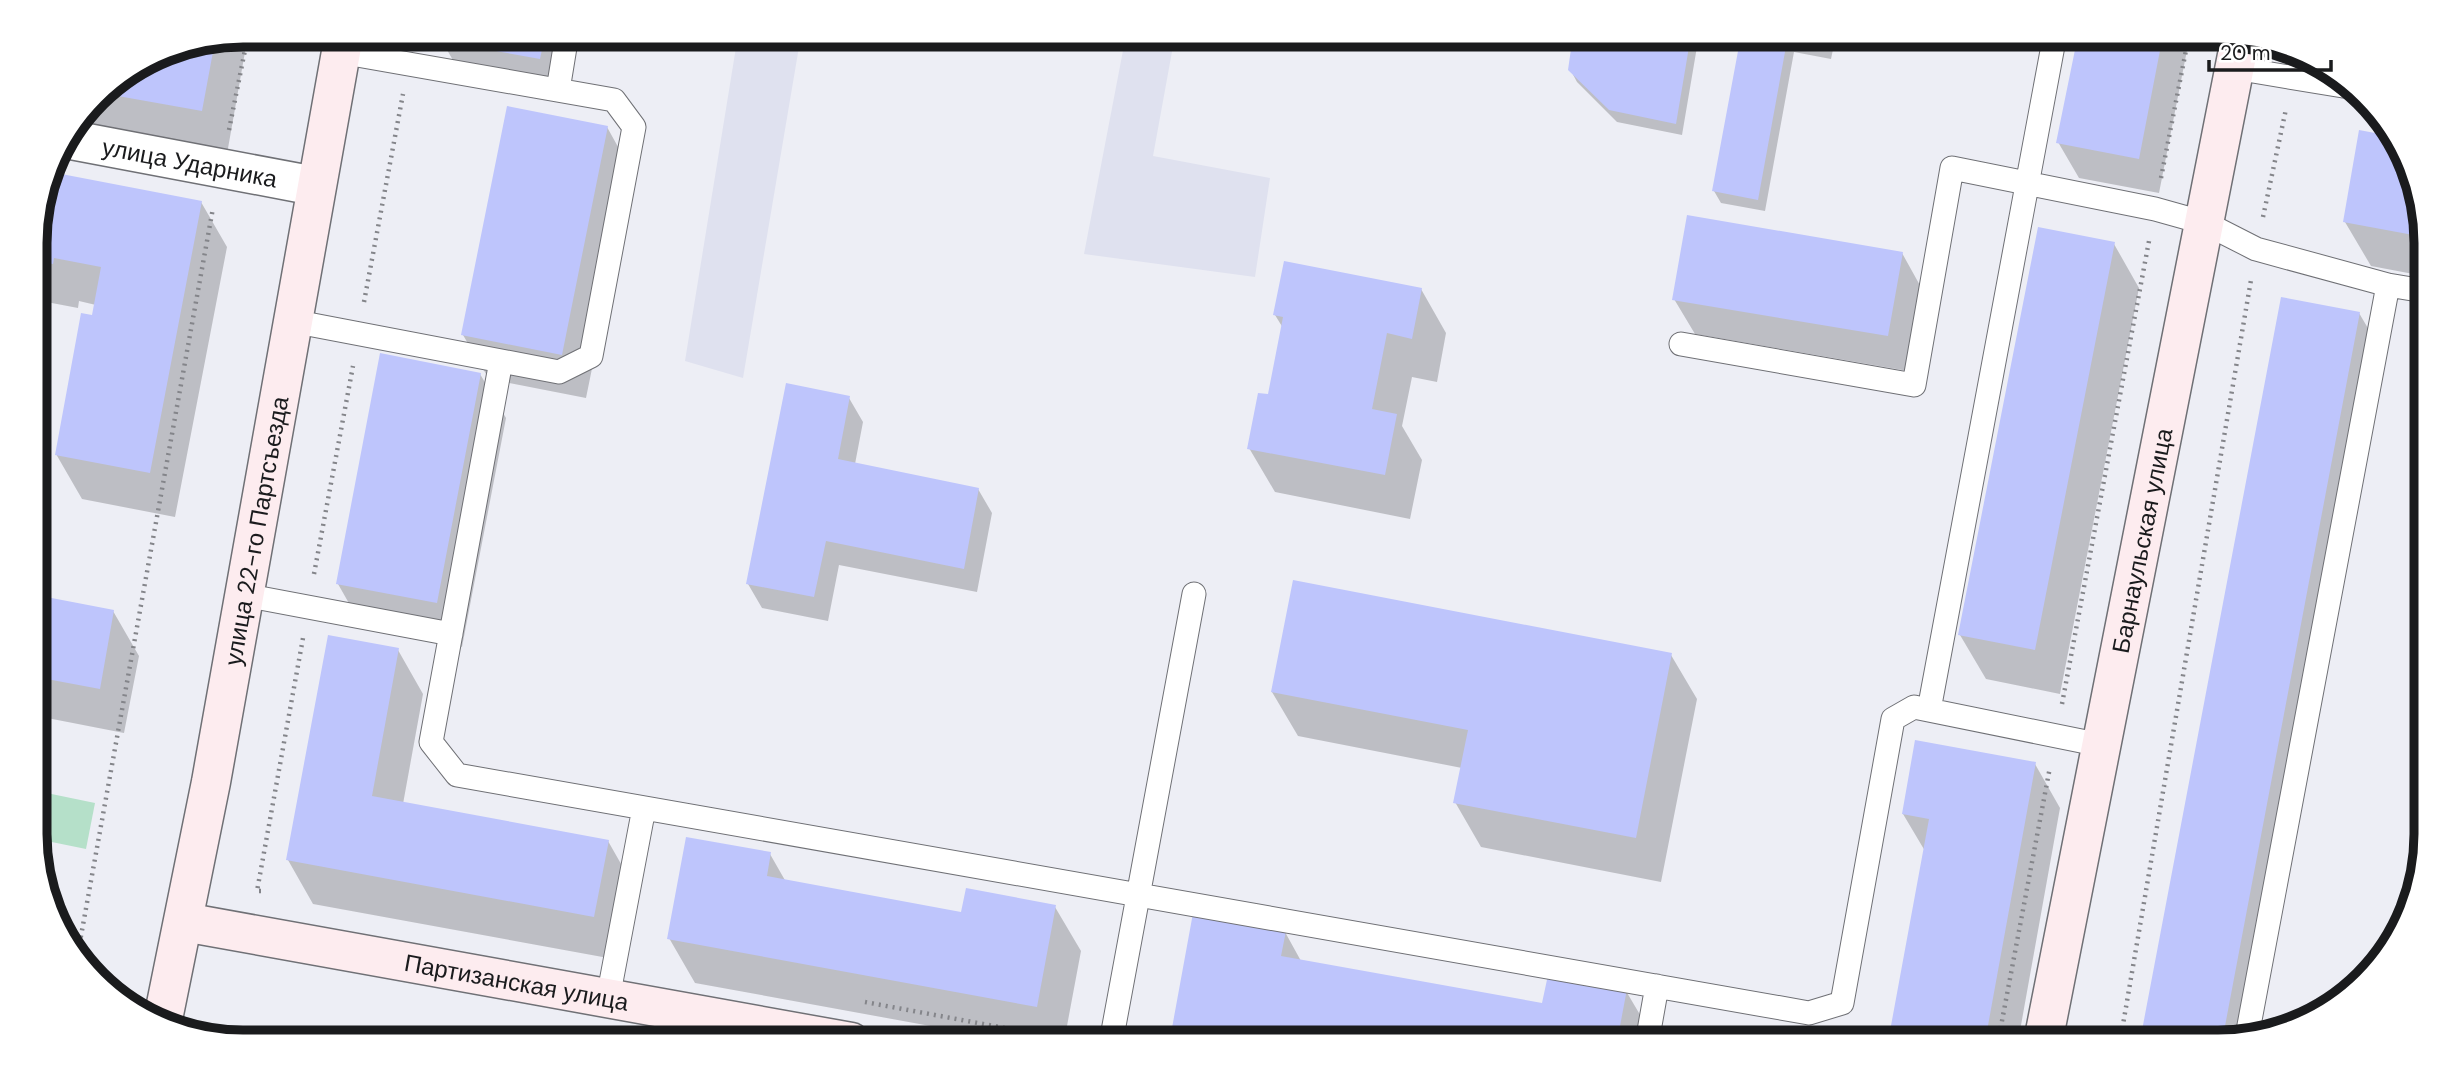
<svg xmlns="http://www.w3.org/2000/svg" width="2461" height="1077" viewBox="0 0 2461 1077" font-family="'DM Sans',sans-serif">
<style>
.built{fill:#dfe1ef}
.green{fill:#b5e0c9}
.shadow{fill:#0003}
.building{fill:#bec5fc}
.lines{fill:none;stroke-linecap:round;stroke-linejoin:round}
.lane-casing{stroke:#6f7075;stroke-width:25}
.street-casing{stroke:#6f7075;stroke-width:41}
.secondary-casing{stroke:#6f7075;stroke-width:41}
.path{stroke:#84858a;stroke-width:4.5;stroke-dasharray:2 5;stroke-linecap:butt}
.lane{stroke:#fff;stroke-width:23}
.street{stroke:#fff;stroke-width:38}
.secondary{stroke:#fdecef;stroke-width:38}
.labels{text-anchor:middle;dominant-baseline:central;stroke-width:6;stroke-linejoin:round;paint-order:stroke}
.street-label{font-size:24px;fill:#1a1b1d;stroke:#fff}
.rim{fill:none;stroke:#1a1b1d;stroke-width:9}
</style>
<rect width="100%" height="100%" fill="#edeef5"/>
<path class="built" d="M738 35H801L743 378 685 361Z
M1126 35H1175L1153 156 1270 178 1255 277 1084 254Z
M1228 35H1331L1315 47Z"/>
<path class="green" d="M37 791 95 803 86 849 37 839Z"/>
<path class="shadow" d="M248 35 227 154 75 127 106 87 164 51Z
M443 35H578L565 103 467 85 442 41Z
M1575 35 1644 46 1647 35H1699L1682 135 1617 122 1577 82 1570 69Z
M1743 35H1836L1831 59 1794 52 1765 211 1721 203 1714 191Z
M2079 35H2190L2159 193 2079 178 2058 142Z
M607 127 632 172 586 398 489 379 463 335Z
M2391 137 2424 216V276L2371 266 2345 222Z
M51 173 201 202 227 247 175 517 82 499 56 454 96 305 79 301 78 308 36 300 35 230Z
M2114 244 2139 288 2060 694 1986 679 1960 635Z
M1902 253 1922 289 1908 371 1695 334 1674 299Z
M1421 289 1446 333 1437 382 1412 377 1402 426 1422 460 1410 519 1275 492 1249 448 1269 396 1283 328 1275 315Z
M2359 313 2385 357 2257 1033 2231 1042H2142Z
M480 374 506 418 462 647 363 628 338 584Z
M849 398 863 422 855 464 978 489 992 513 977 592 839 565 828 621 762 608 748 584Z
M36 597 113 611 139 656 124 733 37 716Z
M398 650 423 694 403 804 608 841 633 885 619 960 313 904 288 860Z
M1671 655 1697 699 1661 882 1481 847 1455 802 1462 768 1298 736 1272 692Z
M2035 764 2060 808 2018 1042H1890L1925 851 1903 814Z
M770 854 786 882 963 914 1055 907 1081 951 1064 1042H1018L695 983 669 938Z
M1285 932 1301 961 1544 1005 1626 991 1652 1035 1650 1042H1183L1174 1027Z"/>
<path class="building" d="M441 35H545L540 59 440 41Z
M1573 35 1643 44 1645 35H1691L1676 124 1609 110 1568 70Z
M1741 35H1828L1825 48 1787 41 1758 200 1712 191Z
M2078 35H2163L2139 159 2056 143Z
M215 41 202 111 101 93 164 51Z
M507 106 608 126 562 355 461 335Z
M2359 130 2391 136 2424 216V237L2343 222Z
M51 172 202 201 150 473 55 455 81 313 92 315 101 267 54 258 53 264 36 261 35 230Z
M1687 215 1903 252 1888 336 1672 300Z
M2038 227 2115 242 2035 650 1958 635Z
M1284 261 1422 288 1412 339 1387 333 1372 409 1397 414 1385 475 1247 449 1258 393 1268 394 1283 317 1273 315Z
M2281 297 2360 312 2222 1042H2145L2140 1041Z
M380 353 481 373 437 603 336 584Z
M786 383 850 396 838 459 979 488 964 569 826 541 814 597 746 584Z
M1293 580 1672 653 1636 838 1453 803 1468 730 1271 692Z
M36 595 114 610 100 689 36 677Z
M328 635 399 648 372 796 609 840 594 917 286 860Z
M1915 740 2036 762 1985 1042H1888L1929 819 1902 814Z
M686 837 771 852 767 876 961 912 966 888 1056 905 1037 1007 667 939Z
M1193 913 1286 931 1281 956 1542 1003 1548 975 1627 989 1617 1042H1251L1172 1028Z
M1728 1037 1745 1040V1042H1727Z"/>
<g class="lines">
<defs>
<path id="lane" d="M2235 68 2343 86
M558 90 567 35
M292 321 559 372 591 356 634 127 614 100 340 52
M1681 344 1914 385 1952 168 2155 209 2205 223 2256 249 2388 285 2424 291
M501 361 431 742 457 775 1809 1013 1842 1003 1893 719 1914 707 2101 745
M244 595 451 634
M1929 710 2055 35
M608 998 644 808
M2247 1036 2388 285
M698 1042 703 1015
M1111 1042 1194 594
M1647 1042 1657 986"/>
<g id="street">
<path id="s1" d="M66 139 315 186"/>
</g>
<g id="secondary">
<path id="s2" d="M184 922 851 1042"/>
<path id="s3" d="M162 1024 211 782 344 35"/>
<path id="s4" d="M2043 1042 2240 40"/>
</g>
</defs>
<use href="#lane" class="lane-casing"/>
<use href="#street" class="street-casing"/>
<use href="#secondary" class="secondary-casing"/>
<path class="path" d="M229 130 248 35
M2161 178 2189 35
M2263 217 2286 109
M364 302 403 94
M314 574 353 366
M2062 704 2149 241
M261 891H257L303 638
M77 958 213 208
M865 1002 1080 1042
M1998 1042 2050 767
M2120 1042 2251 280"/>
<use href="#lane" class="lane"/>
<use href="#street" class="street"/>
<use href="#secondary" class="secondary"/>
</g>
<g class="labels">
<g class="street-label">
<text stroke="none"><textPath href="#s1" startOffset="126">улица Ударника</textPath></text>
<text stroke="none"><textPath href="#s3" startOffset="502">улица 22-го Партсъезда</textPath></text>
<text stroke="none"><textPath href="#s4" startOffset="511">Барнаульская улица</textPath></text>
<text stroke="none"><textPath href="#s2" startOffset="338">Партизанская улица</textPath></text>
</g>
</g>
<path d="M0 0H2461V1077H0ZM243 47H2218A196 196 0 0 1 2414 243V834A196 196 0 0 1 2218 1030H243A196 196 0 0 1 47 834V243A196 196 0 0 1 243 47Z" fill="#fff" fill-rule="evenodd"/>
<path class="rim" d="M243 47H2218A196 196 0 0 1 2414 243V834A196 196 0 0 1 2218 1030H243A196 196 0 0 1 47 834V243A196 196 0 0 1 243 47Z"/>
<path d="M2209 60v10h122v-10" fill="none" stroke="#1a1b1d" stroke-width="3.5"/>
<text x="2220" y="60" font-size="21" fill="#1a1b1d" stroke="#ffffff" stroke-width="5" paint-order="stroke">20 m</text>
</svg>
